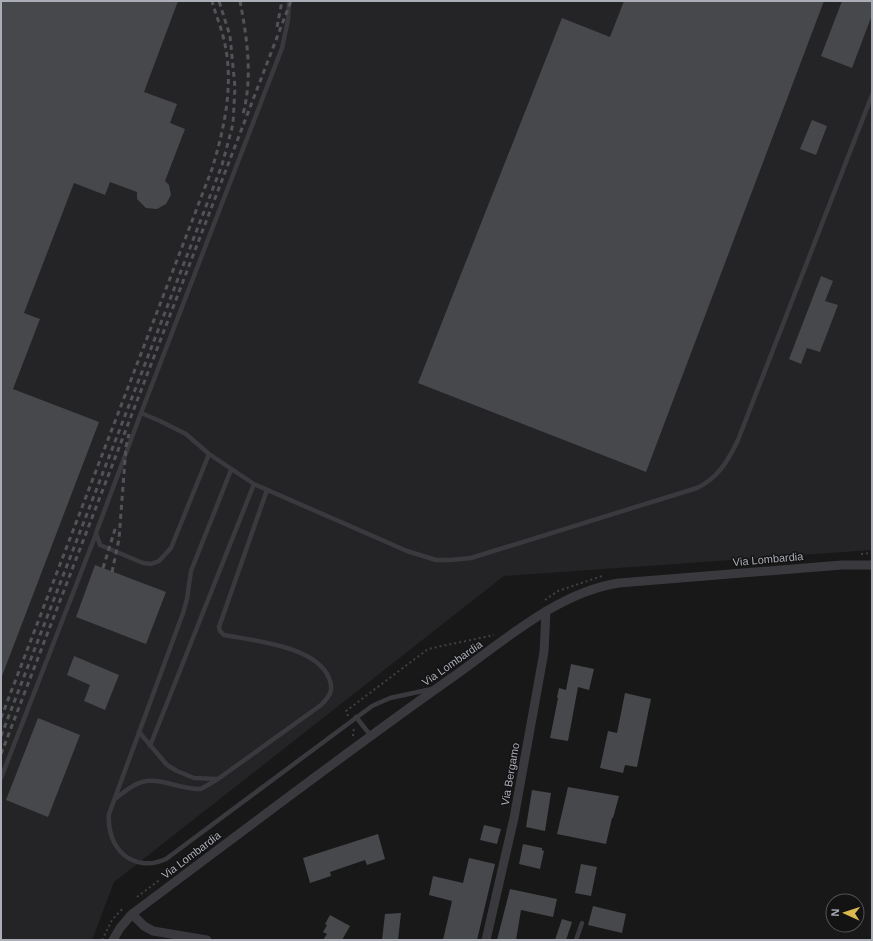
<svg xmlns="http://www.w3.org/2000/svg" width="873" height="941" viewBox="0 0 873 941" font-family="Arial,sans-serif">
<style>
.built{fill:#242426}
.building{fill:#47484b}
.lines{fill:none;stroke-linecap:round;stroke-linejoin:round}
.path{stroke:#3f4045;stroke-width:2;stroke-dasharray:2 3;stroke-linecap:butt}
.service{stroke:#39393e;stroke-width:4.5}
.minor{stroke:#39393e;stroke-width:9}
.rail{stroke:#525358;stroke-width:3;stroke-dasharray:5 4;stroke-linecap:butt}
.labels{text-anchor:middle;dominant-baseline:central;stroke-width:3;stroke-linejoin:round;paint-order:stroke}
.street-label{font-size:11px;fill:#abaeb7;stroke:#131314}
</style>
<rect width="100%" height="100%" fill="#181819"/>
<path class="built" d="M1 1H872V550L504 576 114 882 92 940H1Z"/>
<path class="building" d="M1 1H178L144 92 177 104 170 123 185 129 165 181 169 185 171 195 166 204 157 209 146 208 137 199V192L110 182 105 195 74 183 24 313 40 319 13 389 99 422 2 676Z
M624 1H824L646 472 418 383 562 18 610 37Z
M842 1H872V15L852 68 821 56Z
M812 120 827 126 816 155 800 149Z
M821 276 833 281 825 301 838 305 820 352 807 348 801 364 789 359Z
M95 565 166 592 146 644 76 617Z
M74 656 119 675 105 710 84 701 90 685 67 675Z
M571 664 594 669 589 690 578 687 568 741 550 738 558 698 557 697 559 688 566 690Z
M625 693 651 699 637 767 625 765 623 773 600 768 608 731 617 733Z
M38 718 80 735 48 817 6 800Z
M568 787 619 796 613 818H612L606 844 557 834Z
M532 790 551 793 545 831 526 827Z
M484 825 501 829 497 844 480 840Z
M378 834 385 859 367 865 365 860 330 872 331 876 310 883 303 858Z
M523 844 542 848V850L544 851 540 869 519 864Z
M469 858 495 864 477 940H443L452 901 429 895 433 876 463 883Z
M581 864 597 867 591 896 575 893Z
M510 889 557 899 553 917 521 910 516 940H497Z
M593 906 626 914 622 933 588 925Z
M401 913 398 940H382L385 914Z
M330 915 350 926 342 940H323L327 934 323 932 327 925 325 924Z
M562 919 572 922 566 940H555Z"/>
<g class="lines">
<path class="path" d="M861 554 872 553
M545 600 558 591 602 576
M348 716 346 711 428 649 494 635
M353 736 354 727
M137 897 161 879
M102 940 112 920 124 907"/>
<path class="service" d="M141 413 282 48 288 20 289 1
M209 454 171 548 159 561 151 564 143 563 100 545 96 533 141 413 160 421 186 434 209 454 254 484 407 551 436 560H451L471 558 697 488C718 478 728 461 738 440L872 95
M231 470 191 571 187 599 183 613 109 814C106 848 133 874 166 859L372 706 390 698 432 689
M356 717 371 736
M139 732 167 765 177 771 194 778 218 779 321 705C330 696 334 690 329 678 316 646 255 641 224 635L220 631 219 627 267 490
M150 746 254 484
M1 778 96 534
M115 799C123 793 131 785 142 782 160 777 182 790 201 789L218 779
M576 940 582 923"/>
<path class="minor" d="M132 914 144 926 153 931 207 940
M113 940 120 928 132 914C238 835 342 755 450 679 500 644 557 592 619 583L842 565H872
M486 940 514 818 544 652 546 611"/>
<path class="rail" d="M240 1C247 38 253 77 243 114
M277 27 282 1
M103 568 116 526
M112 572 119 539 126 447 129 434
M1 718 212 169C225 126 235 81 223 36 220 24 215 13 212 1
M1 736 222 165 233 124 235 87 230 36 219 1
M1 754 291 1"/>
</g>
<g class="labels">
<g class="street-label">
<text transform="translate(768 559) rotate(-5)">Via Lombardia</text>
<text transform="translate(452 663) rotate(-35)">Via Lombardia</text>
<text transform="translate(510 774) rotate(-80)">Via Bergamo</text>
<text transform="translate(191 855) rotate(-37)">Via Lombardia</text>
</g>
</g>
<rect width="873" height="941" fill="none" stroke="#abaeb7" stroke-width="4"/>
<g transform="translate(845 913) rotate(273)"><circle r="19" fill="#131314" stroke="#505155"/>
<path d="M0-3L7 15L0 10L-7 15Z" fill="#dbb94d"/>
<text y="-6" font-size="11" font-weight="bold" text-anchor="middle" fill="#abaeb7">N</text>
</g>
</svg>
